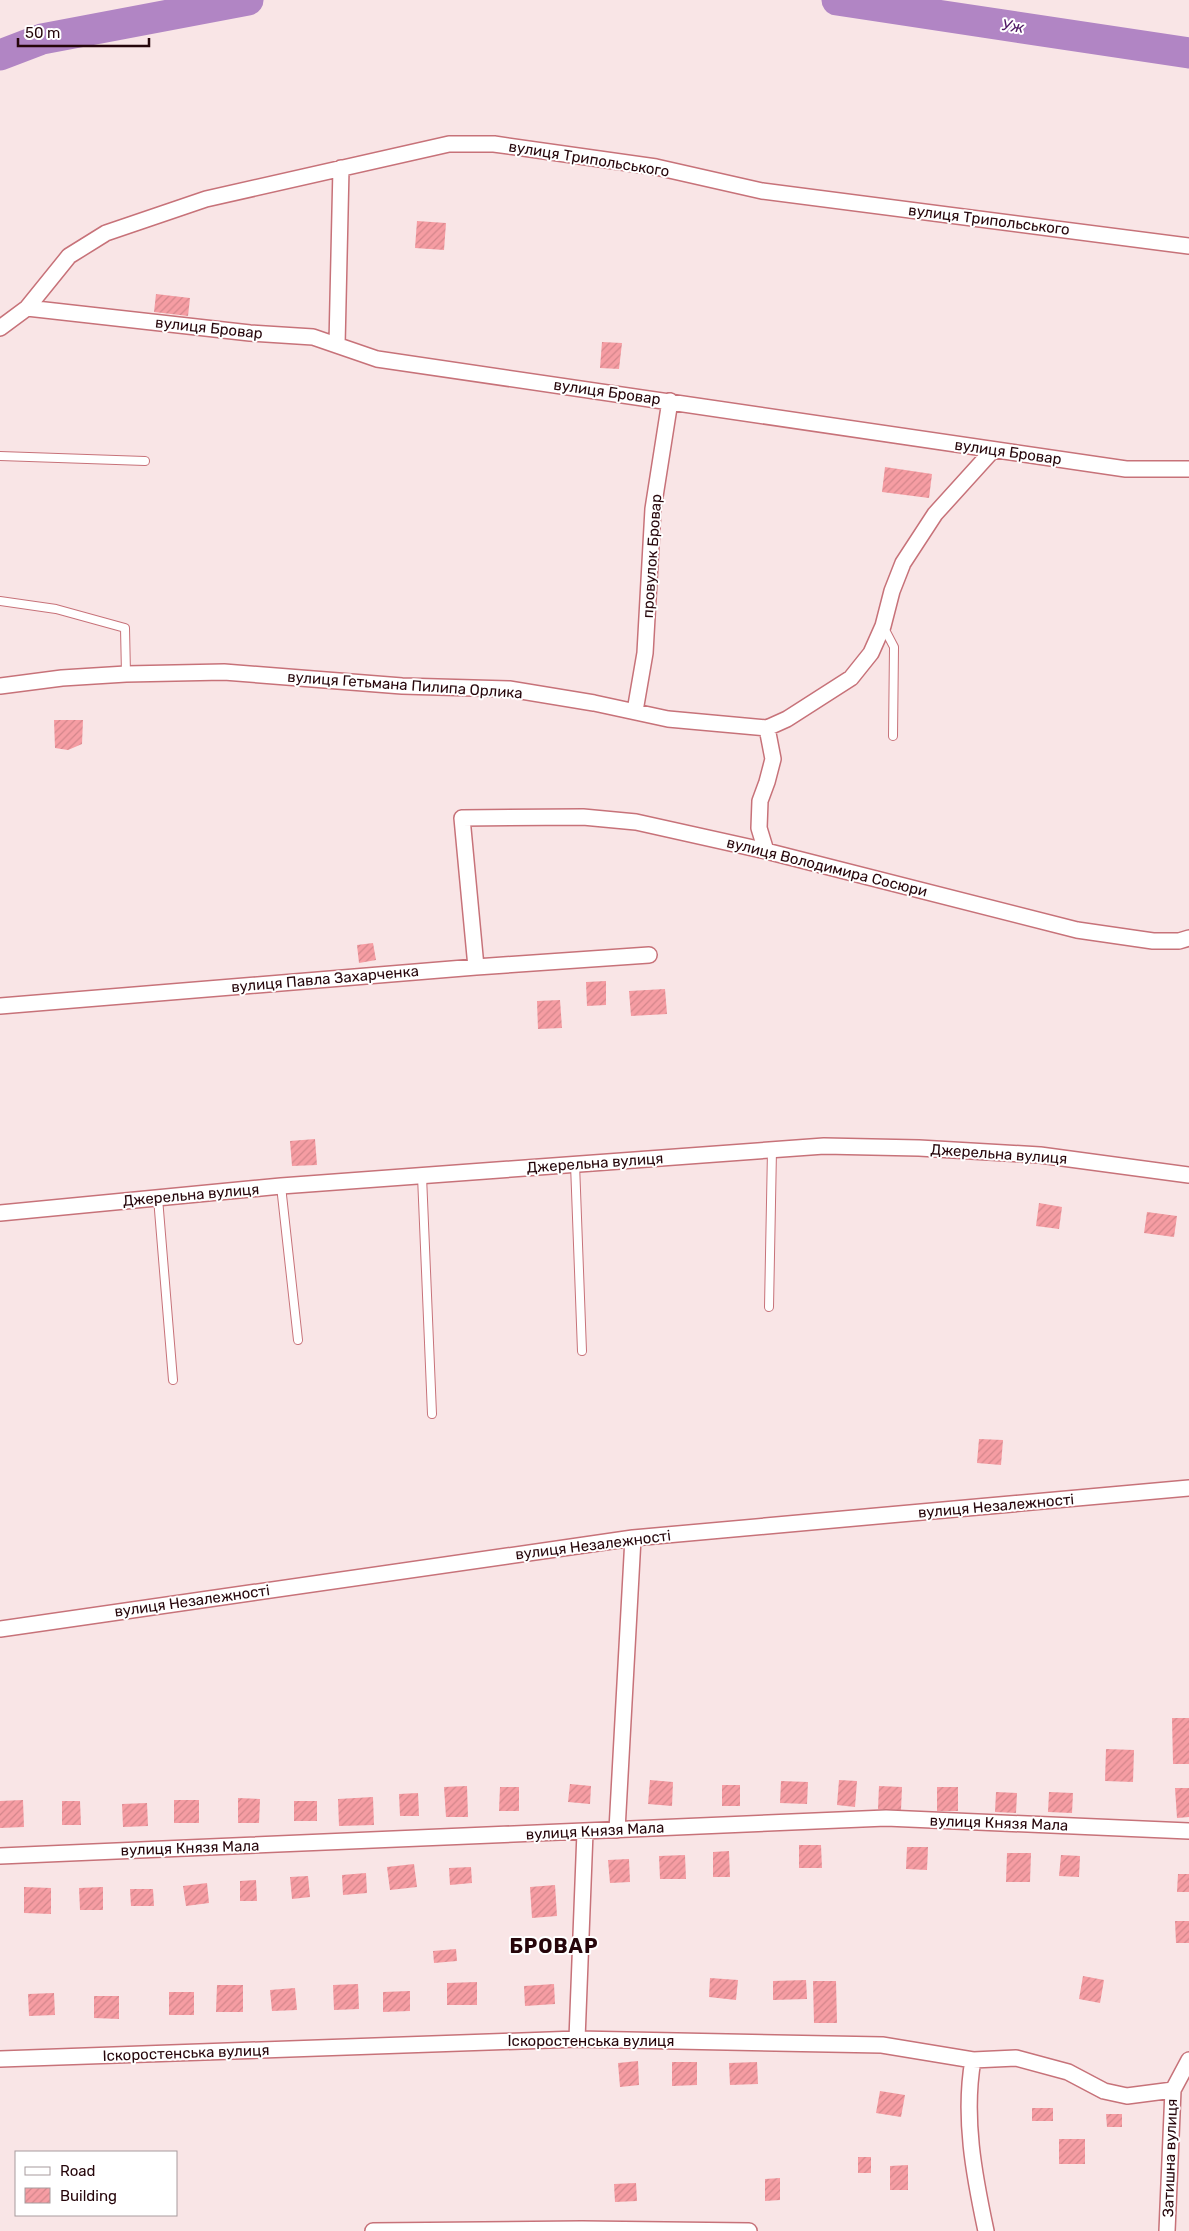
<svg xmlns="http://www.w3.org/2000/svg" width="1189" height="2231" viewBox="0 0 1189 2231" font-family="Rubik,sans-serif">
<style>
.lines{fill:none;stroke-linecap:round;stroke-linejoin:round}
.river{stroke:#b185c4;stroke-width:31}
.building{fill:url(#building-hatch)}
.lane-casing{stroke:#c77279;stroke-width:10}
.street-casing{stroke:#c77279;stroke-width:18}
.lane{stroke:#fff;stroke-width:8}
.street{stroke:#fff;stroke-width:15}
.labels{text-anchor:middle;dominant-baseline:central;stroke-width:4;stroke-linejoin:round;paint-order:stroke}
.street-label{font-size:15px;fill:#26060b;stroke:#fff}
.water-label{font-size:16px;font-style:italic;fill:#501965;stroke:#fff}
.district-label{font-size:20px;font-weight:bold;letter-spacing:1px;fill:#26060b;stroke:#fff}
</style>
<defs>
<pattern id="building-hatch" width="6" height="6" patternUnits="userSpaceOnUse" patternTransform="scale(1.25)"><rect width="6" height="6" fill="#f69da3"/><path d="M-1 1l2-2M0 6l6-6M5 7l2-2" fill="none" stroke="#d3868b"/></pattern>
</defs>
<rect width="100%" height="100%" fill="#f9e5e6"/>
<g class="lines">
<path class="river" d="M837 0 1189 53
M0 55 42 39 248 0"/>
</g>
<path class="building" d="M417 221 446 223 444 250 415 248Z
M156 294 190 298 188 316 154 312Z
M602 342 622 343 619 369 600 368Z
M885 467 932 474 929 498 882 492Z
M54 720H83L82 744 68 750 55 748Z
M373 943 376 960 359 963 357 945Z
M606 981V1005L587 1006 586 982Z
M665 989 667 1014 631 1016 629 991Z
M560 1000 562 1028 538 1029 537 1001Z
M315 1139 317 1165 292 1166 290 1141Z
M1039 1203 1062 1207 1059 1229 1036 1226Z
M1147 1212 1177 1216 1174 1237 1144 1233Z
M979 1439 1003 1440 1001 1465 977 1463Z
M1172 1718H1189V1764H1173Z
M1106 1749 1134 1750 1133 1782 1105 1781Z
M650 1780 673 1782 672 1806 648 1804Z
M839 1780 857 1781 855 1807 837 1805Z
M781 1781 808 1782 807 1804 780 1803Z
M570 1784 591 1786 590 1804 568 1802Z
M722 1785H740V1806H722Z
M467 1786 468 1817H446L444 1787Z
M879 1786 902 1787 901 1810 878 1809Z
M500 1787H519V1811H499Z
M937 1787H958V1811H937Z
M1175 1788H1189V1817L1177 1818Z
M996 1792 1017 1793 1016 1813 995 1812Z
M1049 1792 1073 1793 1072 1813 1048 1812Z
M418 1793 419 1816H400L399 1794Z
M373 1797 374 1825 339 1826 338 1799Z
M238 1798 260 1799 259 1823H238Z
M23 1800 24 1827 0 1828V1801Z
M174 1800H199V1823H174Z
M62 1801H80L81 1825H62Z
M294 1801H317V1821H294Z
M147 1803 148 1826 123 1827 122 1804Z
M799 1845H821L822 1868H799Z
M907 1847H928L927 1870 906 1869Z
M729 1851 730 1877H713V1852Z
M1007 1853H1031L1030 1882H1006Z
M685 1855 686 1879H660L659 1856Z
M1061 1855 1080 1856 1079 1877 1059 1876Z
M629 1859 630 1882 610 1883 608 1860Z
M414 1864 417 1887 390 1890 387 1867Z
M471 1867 472 1883 450 1885 449 1868Z
M366 1873 367 1893 343 1895 342 1875Z
M1178 1874H1189V1892H1177Z
M308 1876 310 1897 292 1899 290 1877Z
M256 1880 257 1901H240V1881Z
M207 1883 209 1903 186 1906 183 1886Z
M555 1885 557 1916 532 1918 530 1887Z
M24 1887 51 1888V1914L24 1913Z
M103 1887V1910H80L79 1888Z
M130 1889H153L154 1906H131Z
M1175 1921H1189V1943H1176Z
M456 1949 457 1961 434 1963 433 1951Z
M1083 1976 1104 1980 1100 2003 1079 1999Z
M710 1978 738 1980 736 2000 709 1997Z
M806 1980 807 1999 773 2000V1981Z
M813 1981H836L837 2023H814Z
M477 1982V2005H447V1983Z
M358 1984 359 2009 334 2010 333 1985Z
M554 1984 555 2004 525 2006 524 1986Z
M217 1985H243V2012H216Z
M295 1988 297 2010 272 2011 270 1990Z
M410 1991V2011L383 2012V1992Z
M169 1992H194V2015H169Z
M54 1993 55 2015 29 2016 28 1994Z
M94 1996H119V2019L94 2018Z
M638 2061 639 2085 620 2087 618 2063Z
M672 2062H697V2085L672 2086Z
M757 2062 758 2084 730 2085 729 2063Z
M880 2091 905 2095 901 2117 876 2113Z
M1032 2108H1053V2121H1032Z
M1106 2114H1122V2127H1107Z
M1059 2139H1085V2164H1059Z
M858 2157H871V2173H858Z
M908 2165V2190H890V2166Z
M780 2178V2200L765 2201V2179Z
M636 2183 637 2201 615 2202 614 2184Z"/>
<g class="lines">
<defs>
<path id="lane" d="M0 456 145 461
M0 601 56 609 125 628 126 674
M883 626 894 647 893 736
M575 1164 582 1351
M422 1176 432 1414
M281 1186 298 1340
M158 1198 173 1380
M769 1307 772 1150"/>
<path id="street" d="M27 308 250 333 313 337 377 359 1126 469H1189
M0 328 27 308 69 256 106 233 206 199 449 144H494L656 167 762 191 1189 246
M337 345 341 168
M0 686 62 678 126 674 224 672 402 686 509 689 594 703 668 719 767 728 787 719 851 678 871 653 883 626 892 591 903 563 935 514 993 450
M635 711 645 653 653 509 670 401
M766 851 759 828 760 801 767 782 773 759 767 728
M476 967 462 818 583 817 636 822 766 851 1077 930 1153 941H1179L1189 938
M0 1006 476 967 649 955
M0 1213 281 1186 824 1146 919 1148 1040 1155 1189 1175
M0 1629 633 1538 1189 1488
M617 1830 633 1538
M0 1856 886 1818 1189 1831
M577 2039 585 1832
M0 2059 577 2039 882 2045 973 2060 1016 2058 1068 2072 1104 2091 1127 2096 1173 2090
M973 2060C963 2117 974 2175 986 2231
M373 2231 582 2229 749 2231
M1167 2231 1173 2090 1189 2060"/>
</defs>
<use href="#lane" class="lane-casing"/>
<use href="#street" class="street-casing"/>
<use href="#lane" class="lane"/>
<use href="#street" class="street"/>
</g>
<g class="labels">
<g class="street-label">
<text transform="translate(589 159) rotate(9)">вулиця Трипольського</text>
<text transform="translate(989 220) rotate(7)">вулиця Трипольського</text>
<text transform="translate(209 328) rotate(6)">вулиця Бровар</text>
<text transform="translate(607 392) rotate(8)">вулиця Бровар</text>
<text transform="translate(1008 452) rotate(8)">вулиця Бровар</text>
<text transform="translate(652 556) rotate(-86)">провулок Бровар</text>
<text transform="translate(405 685) rotate(4)">вулиця Гетьмана Пилипа Орлика</text>
<text transform="translate(827 867) rotate(14)">вулиця Володимира Сосюри</text>
<text transform="translate(325 979) rotate(-5)">вулиця Павла Захарченка</text>
<text transform="translate(999 1154) rotate(4)">Джерельна вулиця</text>
<text transform="translate(595 1163) rotate(-4)">Джерельна вулиця</text>
<text transform="translate(191 1195) rotate(-5)">Джерельна вулиця</text>
<text transform="translate(996 1506) rotate(-5)">вулиця Незалежності</text>
<text transform="translate(593 1545) rotate(-7)">вулиця Незалежності</text>
<text transform="translate(192 1601) rotate(-8)">вулиця Незалежності</text>
<text transform="translate(999 1823) rotate(2)">вулиця Князя Мала</text>
<text transform="translate(595 1831) rotate(-3)">вулиця Князя Мала</text>
<text transform="translate(190 1848) rotate(-2)">вулиця Князя Мала</text>
<text x="591" y="2041">Іскоростенська вулиця</text>
<text transform="translate(186 2053) rotate(-2)">Іскоростенська вулиця</text>
<text transform="translate(1170 2158) rotate(-88)">Затишна вулиця</text>
</g>
<g class="water-label">
<text transform="translate(1013 26) rotate(8)">Уж</text>
</g>
<g class="district-label">
<text x="554" y="1946">БРОВАР</text>
</g>
</g>
<rect x="15" y="2151" width="162" height="65" fill="#ffffff" stroke="#a89b9d"/>
<rect x="25" y="2167" width="25" height="8" fill="#ffffff" stroke="#a89b9d"/>
<text x="60" y="2176" font-size="15" fill="#26060b">Road</text>
<rect x="25" y="2188" width="25" height="15" fill="url(#building-hatch)" stroke="#a89b9d"/>
<text x="60" y="2201" font-size="15" fill="#26060b">Building</text>
<path d="M18 38v8h131v-8" fill="none" stroke="#26060b" stroke-width="2.5"/>
<text x="25" y="38" font-size="15" fill="#26060b" stroke="#ffffff" stroke-width="4" paint-order="stroke">50 m</text>
</svg>
